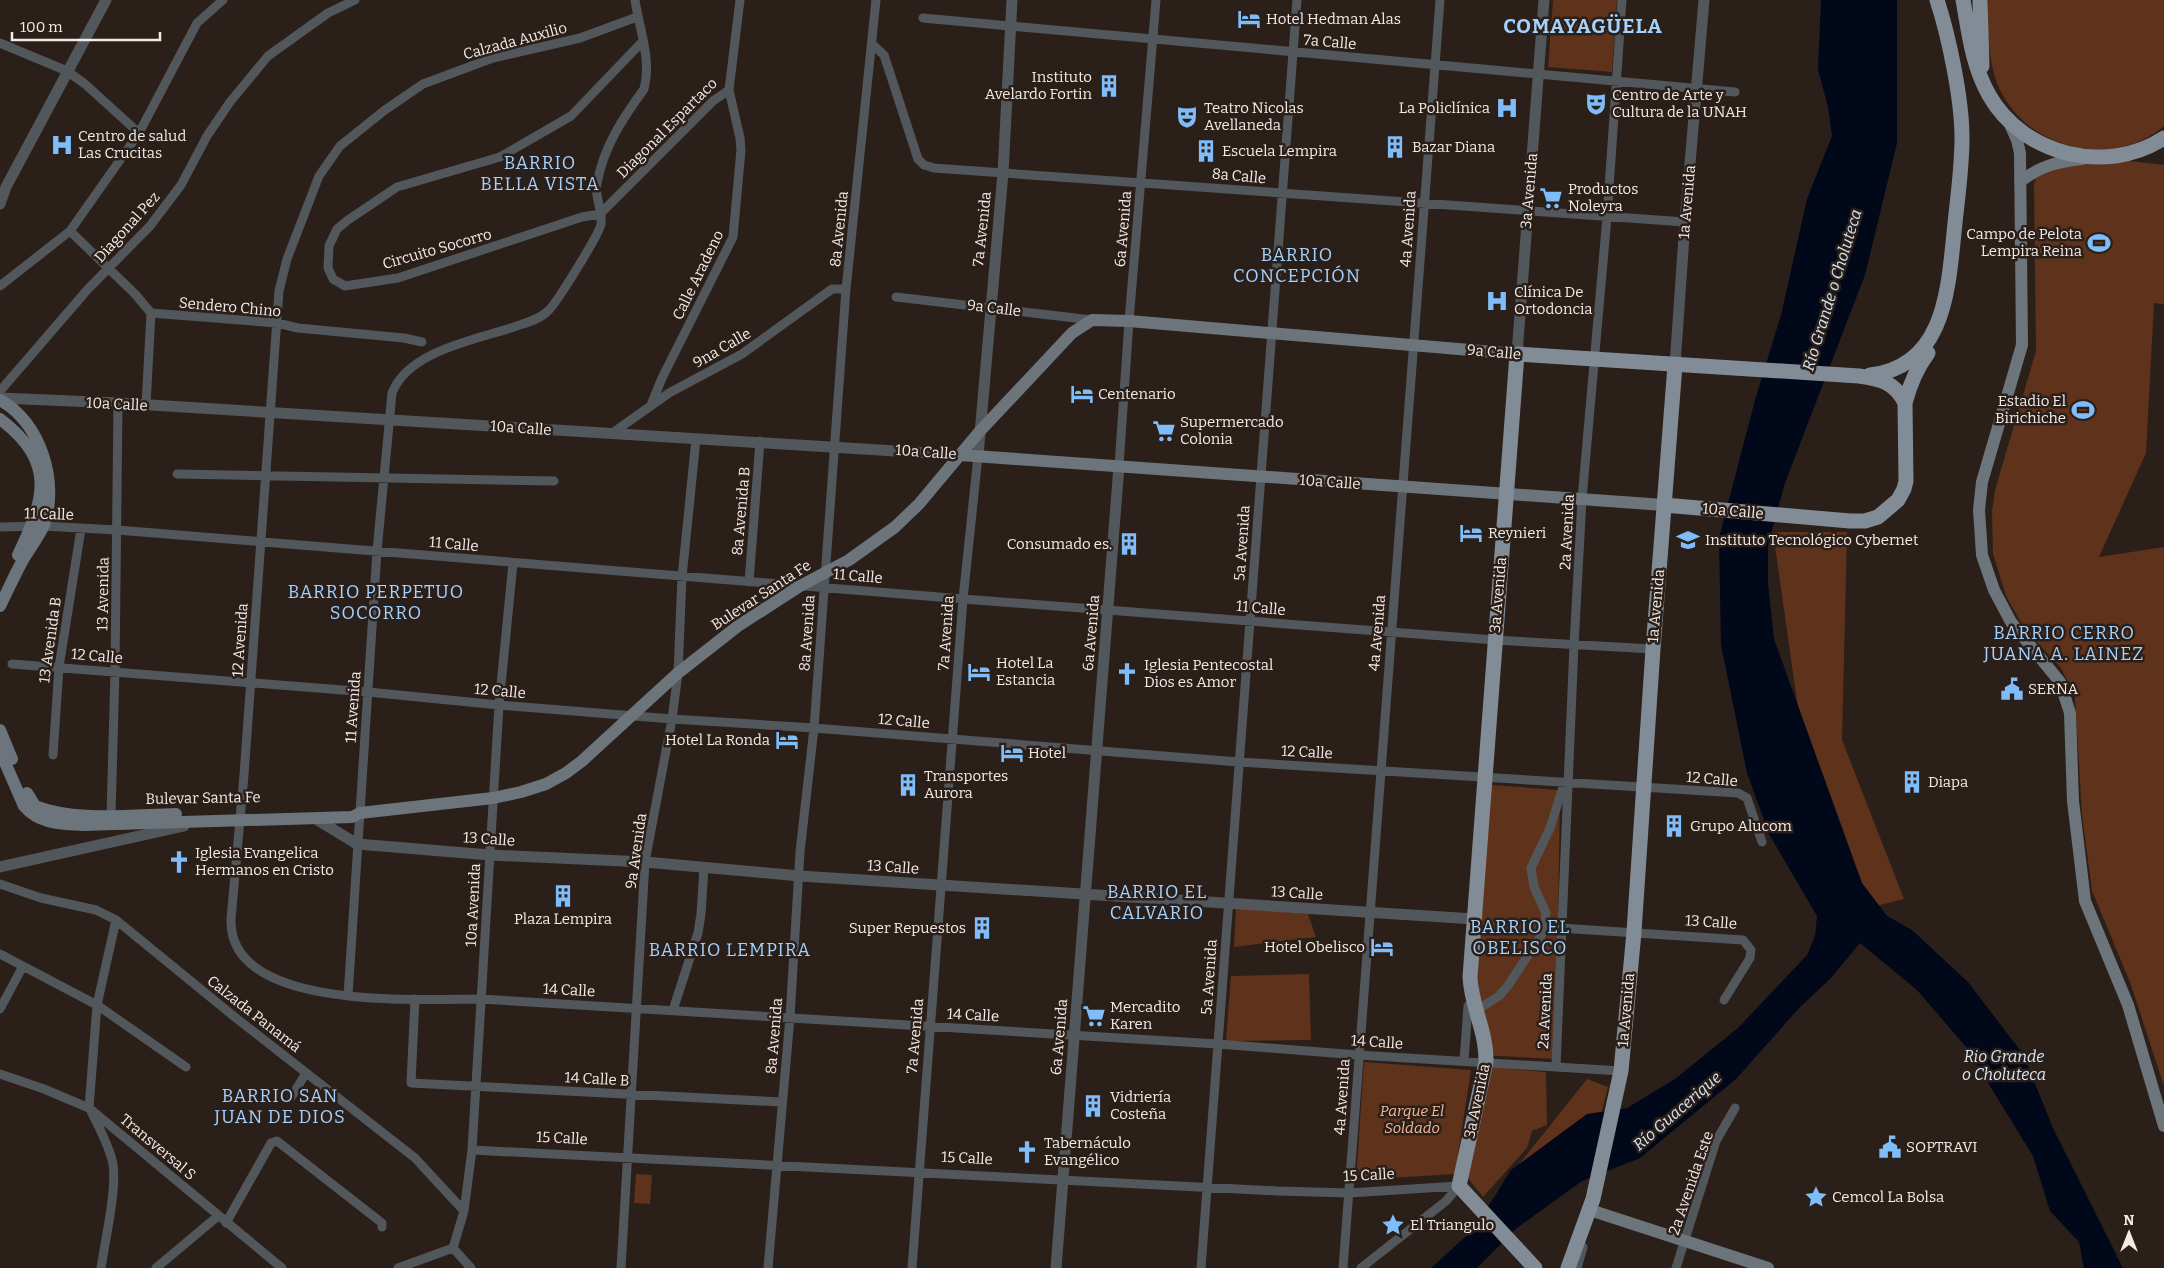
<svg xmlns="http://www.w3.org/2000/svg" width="2164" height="1268" viewBox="0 0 2164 1268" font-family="Bitter,serif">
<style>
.green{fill:#5f321b}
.water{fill:#000819}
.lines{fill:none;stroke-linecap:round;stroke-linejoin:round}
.minor{stroke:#52575c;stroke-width:9}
.tertiary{stroke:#52575c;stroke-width:11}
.secondary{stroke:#6d757c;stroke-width:12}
.primary{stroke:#828c96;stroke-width:15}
.labels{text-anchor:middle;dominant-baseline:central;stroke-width:5;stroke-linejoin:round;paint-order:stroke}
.poi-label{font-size:15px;fill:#f3eae6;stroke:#2b1f19;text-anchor:start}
.street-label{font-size:15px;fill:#f3eae6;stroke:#2b1f19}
.park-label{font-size:15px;font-style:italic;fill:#f5b798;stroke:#2b1f19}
.water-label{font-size:16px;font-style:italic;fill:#d6e6f6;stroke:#2b1f19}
.quarter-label{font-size:18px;letter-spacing:1px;fill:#a4d2ff;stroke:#2b1f19}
.district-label{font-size:20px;font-weight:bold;letter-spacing:1px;fill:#a4d2ff;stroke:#2b1f19}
</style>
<rect width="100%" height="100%" fill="#2b1f19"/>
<path class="green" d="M1553 0H1617L1612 72 1548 67Z
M1988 0H2164V126C2114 169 2033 151 2002 94 1988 68 1987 29 1988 0Z
M2130 161 2164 165V304L2154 303 2146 453 2099 557 2164 547V1086L2130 982 2092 891 2082 815 2075 697 2061 668 2024 628 2006 596 1993 554 1992 512 1995 490 2036 351 2034 184 2038 173 2075 163Z
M1773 532H1847L1842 740 1904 899 1869 908 1803 743Z
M1491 785 1560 790 1556 1059 1482 1055 1475 919Z
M1236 908 1308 914 1316 937 1234 947Z
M1309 974 1311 1040 1226 1041 1231 976Z
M1364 1062 1471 1070 1455 1174 1356 1180Z
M1489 1067 1546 1072 1547 1125 1532 1131 1527 1148 1483 1197 1468 1178Z
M1587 1079 1608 1087 1597 1130 1511 1196H1494Z
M636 1174 652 1175 650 1204 634 1203Z"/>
<path class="water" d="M1821 0H1897V143L1865 275 1785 483 1768 545V584L1774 639 1862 883 1887 916 1912 930 1968 982 2023 1054 2053 1128 2123 1268H2084L2079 1242 2050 1211 2033 1156 1966 1047 1917 990 1860 943 1831 978 1800 1007 1736 1079 1640 1158 1582 1181 1517 1228 1477 1268H1431L1474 1229 1511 1170 1587 1114 1627 1108 1675 1079 1738 1028 1807 955 1815 936 1817 916 1769 834 1747 773 1721 645 1719 538 1755 400 1781 315 1807 199 1832 136 1828 107 1818 70Z"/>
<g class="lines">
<path class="minor" d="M637 17 580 38 493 58 423 84 385 110 340 146 319 176 287 259 279 291 244 775 231 919C228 1012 420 999 481 999L1218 1044 1358 1055 1621 1071
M923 18 1735 92
M0 43 67 71 85 84 139 133
M873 45 884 55 918 159 924 165 934 168 1685 222
M600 214 582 217 398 278 345 286 333 279 328 268 329 246 337 229 348 220 397 187 500 157 571 116 643 41
M600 214 713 101 729 90
M70 231 135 294 151 313 277 323 298 328 404 338 422 342
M0 286 70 231 139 133 197 23 223 0
M896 297 1092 320
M0 391 88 289 150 226 181 185 207 136 230 102 268 56 328 13 355 0
M146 405 151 313
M651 405 662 378 733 237 741 150 740 138 729 90 740 0
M611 434 669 393 742 354 832 289H846
M1119 466 1129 321 1156 0
M177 474 554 481
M0 527 43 526 117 530 963 599 1495 640 1653 649
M749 582 760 441
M12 664 368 692 499 705 672 719 814 728 1239 762 1738 793 1747 798 1762 842
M53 755 59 667 81 529
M111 815 115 671 118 403
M0 884 41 898 96 910 116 920 236 1018 415 1158 464 1211
M1545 927 1743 940 1751 950 1750 958 1724 1000
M0 954 97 1005 186 1067
M348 996 377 551 392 393C408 351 475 340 514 327 525 323 539 320 548 311 556 304 600 233 601 224 603 210 594 197 597 183 604 146 623 118 644 89 652 60 639 28 635 0
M415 999 411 1083 781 1102
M0 1009 23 966
M673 1010 698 933 701 914 704 867
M1468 1011 1477 1010 1499 996 1507 987 1544 931 1546 913 1534 887 1531 868 1550 828 1563 787
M1464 1061 1468 1006
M1556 1066 1574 645 1582 499 1607 217 1622 0
M0 1074 44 1089 89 1108 282 1268
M292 1096 306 1073
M89 1108 97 1005 116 920
M91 1111C99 1128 109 1145 113 1164 117 1189 105 1241 101 1268
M472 1150 1278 1191 1349 1193 1459 1186
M226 1223 271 1143 277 1141 382 1223V1227
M453 1248 464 1211 472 1150 499 705 513 563
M453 1248 471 1268
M156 1268 218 1216
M398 1268 453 1248
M621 1268 645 862 672 719 678 673 682 577 696 439
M768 1268 790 1017 800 852 814 728 846 289 876 0
M912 1268 963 599 978 456
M1201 1268 1297 0
M1343 1268 1440 0
M1361 1268 1446 1201 1459 1186
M1577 1268 1583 1247
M1676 1268 1716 1141 1735 1108"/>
<path class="tertiary" d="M0 204 6 187 106 0
M1517 354 1544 0
M1675 365 1685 222 1704 0
M0 398 118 403 960 455
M978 456 1003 173 1012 0
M316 819 357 844 490 855 645 862 800 876 1475 919
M0 867 184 826
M1056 1268 1119 466"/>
<path class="secondary" d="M2009 122 2017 140 2020 153 2022 345 1982 482 1979 510 1982 555 1994 590 2011 622 2060 682 2070 713 2073 801 2085 901 2128 1005 2164 1126
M2020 182C2039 166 2057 162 2082 159
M0 400C41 422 59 483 44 525 39 536 31 547 24 558 15 574 8 590 0 606
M0 419C57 462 45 499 18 555
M960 455 1664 505
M0 730 12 759
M0 751 24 806C39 824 61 824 83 825L352 817 360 813 493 798 521 792 546 784 566 773 582 761 678 673 738 626 800 586 849 560 895 527 919 504 980 431 1072 333 1092 320 1129 321 1517 354
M27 793 35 806C76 822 132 815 176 814
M1590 1210 1768 1268"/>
<path class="primary" d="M1963 0C1969 33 1972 65 1989 95 2023 155 2106 176 2164 138
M1980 0 1982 66
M1870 375C1944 367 1948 291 1954 233 1957 201 1962 170 1962 138 1962 99 1949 37 1937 0
M1905 403C1910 384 1916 369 1928 353
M1535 1268 1459 1186 1486 1062C1487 1032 1471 1006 1470 977L1517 354 1859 376C1880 379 1895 382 1905 403L1906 481 1904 489 1898 500 1878 517 1865 521H1850L1664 505
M1568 1268 1593 1199 1621 1071 1634 932 1653 649 1675 365"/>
</g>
<defs>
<symbol id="hotel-bare" viewBox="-9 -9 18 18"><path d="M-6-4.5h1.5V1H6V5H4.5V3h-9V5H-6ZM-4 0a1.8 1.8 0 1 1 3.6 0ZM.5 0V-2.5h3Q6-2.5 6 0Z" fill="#7fbdfa" stroke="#2b1f19" stroke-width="2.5" paint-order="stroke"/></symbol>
<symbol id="building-bare" viewBox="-9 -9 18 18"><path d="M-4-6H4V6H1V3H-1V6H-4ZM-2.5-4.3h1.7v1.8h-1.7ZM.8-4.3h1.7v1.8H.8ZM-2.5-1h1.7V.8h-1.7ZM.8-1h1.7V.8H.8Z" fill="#7fbdfa" stroke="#2b1f19" stroke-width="2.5" paint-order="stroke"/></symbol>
<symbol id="theatre-bare" viewBox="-9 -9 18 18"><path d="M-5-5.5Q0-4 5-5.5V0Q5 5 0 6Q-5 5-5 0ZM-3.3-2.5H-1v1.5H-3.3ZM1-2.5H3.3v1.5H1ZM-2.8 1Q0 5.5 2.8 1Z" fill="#7fbdfa" stroke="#2b1f19" stroke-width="2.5" paint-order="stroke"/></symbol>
<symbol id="hospital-bare" viewBox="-9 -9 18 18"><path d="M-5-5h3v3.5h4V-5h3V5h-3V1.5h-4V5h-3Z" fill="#7fbdfa" stroke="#2b1f19" stroke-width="2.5" paint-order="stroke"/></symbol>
<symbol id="supermarket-bare" viewBox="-9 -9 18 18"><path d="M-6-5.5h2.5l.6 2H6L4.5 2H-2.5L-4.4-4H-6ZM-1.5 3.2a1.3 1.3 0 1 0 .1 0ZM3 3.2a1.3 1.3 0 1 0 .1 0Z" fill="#7fbdfa" stroke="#2b1f19" stroke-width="2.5" paint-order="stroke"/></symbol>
<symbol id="stadium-bare" viewBox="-9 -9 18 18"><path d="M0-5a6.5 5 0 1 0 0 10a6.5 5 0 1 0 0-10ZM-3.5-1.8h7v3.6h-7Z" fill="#7fbdfa" stroke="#2b1f19" stroke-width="2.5" paint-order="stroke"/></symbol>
<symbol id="school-bare" viewBox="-9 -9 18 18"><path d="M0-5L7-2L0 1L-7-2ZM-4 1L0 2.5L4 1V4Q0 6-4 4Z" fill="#7fbdfa" stroke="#2b1f19" stroke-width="2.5" paint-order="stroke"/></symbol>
<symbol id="church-bare" viewBox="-9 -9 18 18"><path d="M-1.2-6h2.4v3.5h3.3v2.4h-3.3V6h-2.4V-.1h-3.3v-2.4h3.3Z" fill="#7fbdfa" stroke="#2b1f19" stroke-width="2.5" paint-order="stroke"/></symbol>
<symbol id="civic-bare" viewBox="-9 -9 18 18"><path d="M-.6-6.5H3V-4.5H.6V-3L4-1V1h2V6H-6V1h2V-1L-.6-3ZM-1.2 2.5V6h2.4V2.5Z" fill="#7fbdfa" stroke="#2b1f19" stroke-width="2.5" paint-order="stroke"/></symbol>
<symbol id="sight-bare" viewBox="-9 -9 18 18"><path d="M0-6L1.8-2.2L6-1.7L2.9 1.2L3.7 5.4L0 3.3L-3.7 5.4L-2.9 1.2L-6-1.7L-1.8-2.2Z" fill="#7fbdfa" stroke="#2b1f19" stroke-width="2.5" paint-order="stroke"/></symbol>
</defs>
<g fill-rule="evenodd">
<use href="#hotel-bare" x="1233" y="3" width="32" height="32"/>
<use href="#building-bare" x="1093" y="70" width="32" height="32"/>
<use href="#theatre-bare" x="1580" y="88" width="32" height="32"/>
<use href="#hospital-bare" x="1491" y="92" width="32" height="32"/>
<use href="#theatre-bare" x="1171" y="101" width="32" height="32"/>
<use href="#hospital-bare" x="46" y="129" width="32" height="32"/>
<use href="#building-bare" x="1379" y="131" width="32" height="32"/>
<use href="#building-bare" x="1190" y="135" width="32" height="32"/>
<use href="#supermarket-bare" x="1535" y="182" width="32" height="32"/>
<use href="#stadium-bare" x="2083" y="227" width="32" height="32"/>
<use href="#hospital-bare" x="1481" y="285" width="32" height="32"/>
<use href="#hotel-bare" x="1066" y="378" width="32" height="32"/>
<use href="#stadium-bare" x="2067" y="394" width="32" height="32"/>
<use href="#supermarket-bare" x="1148" y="415" width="32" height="32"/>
<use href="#hotel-bare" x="1455" y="517" width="32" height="32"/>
<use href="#school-bare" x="1672" y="524" width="32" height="32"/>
<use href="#building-bare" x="1113" y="528" width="32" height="32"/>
<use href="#hotel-bare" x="963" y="656" width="32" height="32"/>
<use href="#church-bare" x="1111" y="658" width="32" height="32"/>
<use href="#civic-bare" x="1996" y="673" width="32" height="32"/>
<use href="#hotel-bare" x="771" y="724" width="32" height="32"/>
<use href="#hotel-bare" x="996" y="737" width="32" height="32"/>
<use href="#building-bare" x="1896" y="766" width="32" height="32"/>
<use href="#building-bare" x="892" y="769" width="32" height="32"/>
<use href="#building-bare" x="1658" y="810" width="32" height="32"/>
<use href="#church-bare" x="163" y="846" width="32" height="32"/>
<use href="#building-bare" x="547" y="880" width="32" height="32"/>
<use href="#building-bare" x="966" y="912" width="32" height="32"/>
<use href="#hotel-bare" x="1366" y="931" width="32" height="32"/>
<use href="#supermarket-bare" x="1078" y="1000" width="32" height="32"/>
<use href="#building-bare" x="1077" y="1090" width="32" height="32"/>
<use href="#civic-bare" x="1874" y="1131" width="32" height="32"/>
<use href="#church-bare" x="1011" y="1136" width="32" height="32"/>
<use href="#sight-bare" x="1800" y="1181" width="32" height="32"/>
<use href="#sight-bare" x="1377" y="1209" width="32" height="32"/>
</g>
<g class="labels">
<g class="poi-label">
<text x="1266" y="19">Hotel Hedman Alas</text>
<text x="1092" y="77" text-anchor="end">Instituto<tspan x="1092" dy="17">Avelardo Fortin</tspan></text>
<text x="1612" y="95">Centro de Arte y<tspan x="1612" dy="17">Cultura de la UNAH</tspan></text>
<text x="1204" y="108">Teatro Nicolas<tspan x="1204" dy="17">Avellaneda</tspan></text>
<text x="1490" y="108" text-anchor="end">La Policlínica</text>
<text x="78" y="136">Centro de salud<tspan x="78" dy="17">Las Crucitas</tspan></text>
<text x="1412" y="147">Bazar Diana</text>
<text x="1222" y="151">Escuela Lempira</text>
<text x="1568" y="189">Productos<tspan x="1568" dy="17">Noleyra</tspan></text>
<text x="2082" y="234" text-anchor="end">Campo de Pelota<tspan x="2082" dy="17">Lempira Reina</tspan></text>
<text x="1514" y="292">Clínica De<tspan x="1514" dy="17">Ortodoncia</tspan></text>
<text x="1098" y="394">Centenario</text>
<text x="2066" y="401" text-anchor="end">Estadio El<tspan x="2066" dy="17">Birichiche</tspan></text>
<text x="1180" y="422">Supermercado<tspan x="1180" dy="17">Colonia</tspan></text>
<text x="1488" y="533">Reynieri</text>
<text x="1705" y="540">Instituto Tecnológico Cybernet</text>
<text x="1112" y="544" text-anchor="end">Consumado es.</text>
<text x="996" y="663">Hotel La<tspan x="996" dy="17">Estancia</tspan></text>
<text x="1144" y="665">Iglesia Pentecostal<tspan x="1144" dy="17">Dios es Amor</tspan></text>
<text x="2028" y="689">SERNA</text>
<text x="770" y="740" text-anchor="end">Hotel La Ronda</text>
<text x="1028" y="753">Hotel</text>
<text x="924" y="776">Transportes<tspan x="924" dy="17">Aurora</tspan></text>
<text x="1928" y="782">Diapa</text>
<text x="1690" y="826">Grupo Alucom</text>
<text x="195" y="853">Iglesia Evangelica<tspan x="195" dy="17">Hermanos en Cristo</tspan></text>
<text x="563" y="919" text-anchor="middle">Plaza Lempira</text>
<text x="966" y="928" text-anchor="end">Super Repuestos</text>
<text x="1365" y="947" text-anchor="end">Hotel Obelisco</text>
<text x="1110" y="1007">Mercadito<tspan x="1110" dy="17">Karen</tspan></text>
<text x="1110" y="1097">Vidriería<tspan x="1110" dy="17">Costeña</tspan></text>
<text x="1044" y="1143">Tabernáculo<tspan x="1044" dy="17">Evangélico</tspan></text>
<text x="1906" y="1147">SOPTRAVI</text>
<text x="1832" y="1197">Cemcol La Bolsa</text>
<text x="1410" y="1225">El Triangulo</text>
</g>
<g class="street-label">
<text transform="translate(515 41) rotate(-15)">Calzada Auxilio</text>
<text transform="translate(1330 42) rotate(5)">7a Calle</text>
<text transform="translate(667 128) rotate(-45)">Diagonal Espartaco</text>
<text transform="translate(1239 176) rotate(5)">8a Calle</text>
<text transform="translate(1529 191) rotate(-85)">3a Avenida</text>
<text transform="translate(1687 202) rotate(-85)">1a Avenida</text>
<text transform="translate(127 227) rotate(-48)">Diagonal Pez</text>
<text transform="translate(839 229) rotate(-84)">8a Avenida</text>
<text transform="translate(982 229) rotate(-84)">7a Avenida</text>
<text transform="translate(1123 229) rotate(-85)">6a Avenida</text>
<text transform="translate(1408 229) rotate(-86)">4a Avenida</text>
<text transform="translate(437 249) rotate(-16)">Circuito Socorro</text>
<text transform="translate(698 275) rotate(-64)">Calle Aradeno</text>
<text transform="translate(230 307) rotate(5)">Sendero Chino</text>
<text transform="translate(994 308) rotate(7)">9a Calle</text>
<text transform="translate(722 348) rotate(-30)">9na Calle</text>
<text transform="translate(1494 352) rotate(5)">9a Calle</text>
<text transform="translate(117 404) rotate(3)">10a Calle</text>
<text transform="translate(521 428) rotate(4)">10a Calle</text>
<text transform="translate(926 452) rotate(4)">10a Calle</text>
<text transform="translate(1330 482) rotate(4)">10a Calle</text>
<text transform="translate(741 511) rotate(-85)">8a Avenida B</text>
<text transform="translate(1733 511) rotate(5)">10a Calle</text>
<text transform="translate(49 514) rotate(2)">11 Calle</text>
<text transform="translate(1567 532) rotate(-87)">2a Avenida</text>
<text transform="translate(1242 543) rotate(-86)">5a Avenida</text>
<text transform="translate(454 544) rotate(5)">11 Calle</text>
<text transform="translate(858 576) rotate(5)">11 Calle</text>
<text transform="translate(103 594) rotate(-89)">13 Avenida</text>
<text transform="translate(761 595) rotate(-33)">Bulevar Santa Fe</text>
<text transform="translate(1498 595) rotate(-85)">3a Avenida</text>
<text transform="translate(1656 606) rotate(-85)">1a Avenida</text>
<text transform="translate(1261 608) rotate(5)">11 Calle</text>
<text transform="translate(807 633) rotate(-86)">8a Avenida</text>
<text transform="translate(946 633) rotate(-86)">7a Avenida</text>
<text transform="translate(1091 633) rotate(-85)">6a Avenida</text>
<text transform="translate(1377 633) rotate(-85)">4a Avenida</text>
<text transform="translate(50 640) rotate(-82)">13 Avenida B</text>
<text transform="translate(240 640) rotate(-86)">12 Avenida</text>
<text transform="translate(97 656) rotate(5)">12 Calle</text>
<text transform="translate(500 691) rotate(5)">12 Calle</text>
<text transform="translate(353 707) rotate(-86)">11 Avenida</text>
<text transform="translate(904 721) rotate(5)">12 Calle</text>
<text transform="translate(1307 752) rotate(3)">12 Calle</text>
<text transform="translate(1712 779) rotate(5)">12 Calle</text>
<text transform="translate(203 798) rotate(-1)">Bulevar Santa Fe</text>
<text transform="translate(489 839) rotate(4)">13 Calle</text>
<text transform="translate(636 851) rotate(-82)">9a Avenida</text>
<text transform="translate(893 867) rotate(4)">13 Calle</text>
<text transform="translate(1297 893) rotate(4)">13 Calle</text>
<text transform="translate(473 905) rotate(-87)">10a Avenida</text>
<text transform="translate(1711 922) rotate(4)">13 Calle</text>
<text transform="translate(1209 977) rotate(-86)">5a Avenida</text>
<text transform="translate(569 990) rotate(3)">14 Calle</text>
<text transform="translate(1626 1010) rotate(-85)">1a Avenida</text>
<text transform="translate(1545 1011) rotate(-87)">2a Avenida</text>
<text transform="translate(254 1014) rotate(38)">Calzada Panamá</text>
<text transform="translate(973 1015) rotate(3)">14 Calle</text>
<text transform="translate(774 1036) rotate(-85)">8a Avenida</text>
<text transform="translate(915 1036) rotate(-85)">7a Avenida</text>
<text transform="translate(1059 1037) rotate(-85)">6a Avenida</text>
<text transform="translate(1377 1042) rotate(4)">14 Calle</text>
<text transform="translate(597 1079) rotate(3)">14 Calle B</text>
<text transform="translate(1342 1097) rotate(-86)">4a Avenida</text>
<text transform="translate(1477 1101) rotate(-78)">3a Avenida</text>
<text transform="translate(562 1138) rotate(3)">15 Calle</text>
<text transform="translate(158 1147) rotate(40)">Transversal S</text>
<text transform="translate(967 1158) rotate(3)">15 Calle</text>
<text transform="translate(1369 1175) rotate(-3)">15 Calle</text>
<text transform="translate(1691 1183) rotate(-71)">2a Avenida Este</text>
</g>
<g class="park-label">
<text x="1412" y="1111">Parque El<tspan x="1412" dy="17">Soldado</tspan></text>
</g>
<g class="water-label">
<text transform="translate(1832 290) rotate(-73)">Río Grande o Choluteca</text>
<text x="2004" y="1056">Rio Grande<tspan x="2004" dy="18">o Choluteca</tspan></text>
<text transform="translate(1677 1111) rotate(-41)">Río Guacerique</text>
</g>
<g class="quarter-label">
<text x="540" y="163">BARRIO<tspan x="540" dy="21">BELLA VISTA</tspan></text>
<text x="1297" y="255">BARRIO<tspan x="1297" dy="21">CONCEPCIÓN</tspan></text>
<text x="376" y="592">BARRIO PERPETUO<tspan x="376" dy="21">SOCORRO</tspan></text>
<text x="2064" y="633">BARRIO CERRO<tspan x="2064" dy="21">JUANA A. LAINEZ</tspan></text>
<text x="1157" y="892">BARRIO EL<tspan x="1157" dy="21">CALVARIO</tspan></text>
<text x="1520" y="927">BARRIO EL<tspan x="1520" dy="21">OBELISCO</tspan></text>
<text x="730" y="950">BARRIO LEMPIRA</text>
<text x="280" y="1096">BARRIO SAN<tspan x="280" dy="21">JUAN DE DIOS</tspan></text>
</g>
<g class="district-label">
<text x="1583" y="26">COMAYAGÜELA</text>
</g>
</g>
<g transform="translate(2129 1233)" stroke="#2b1f19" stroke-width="4" paint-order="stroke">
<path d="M0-4L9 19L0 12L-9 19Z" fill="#f3eae6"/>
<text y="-8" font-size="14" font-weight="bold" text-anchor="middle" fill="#f3eae6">N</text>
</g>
<path d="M12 32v8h148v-8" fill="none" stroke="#f3eae6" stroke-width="2.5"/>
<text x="20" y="32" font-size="15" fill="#f3eae6" stroke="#2b1f19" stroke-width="4" paint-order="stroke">100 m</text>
</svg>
